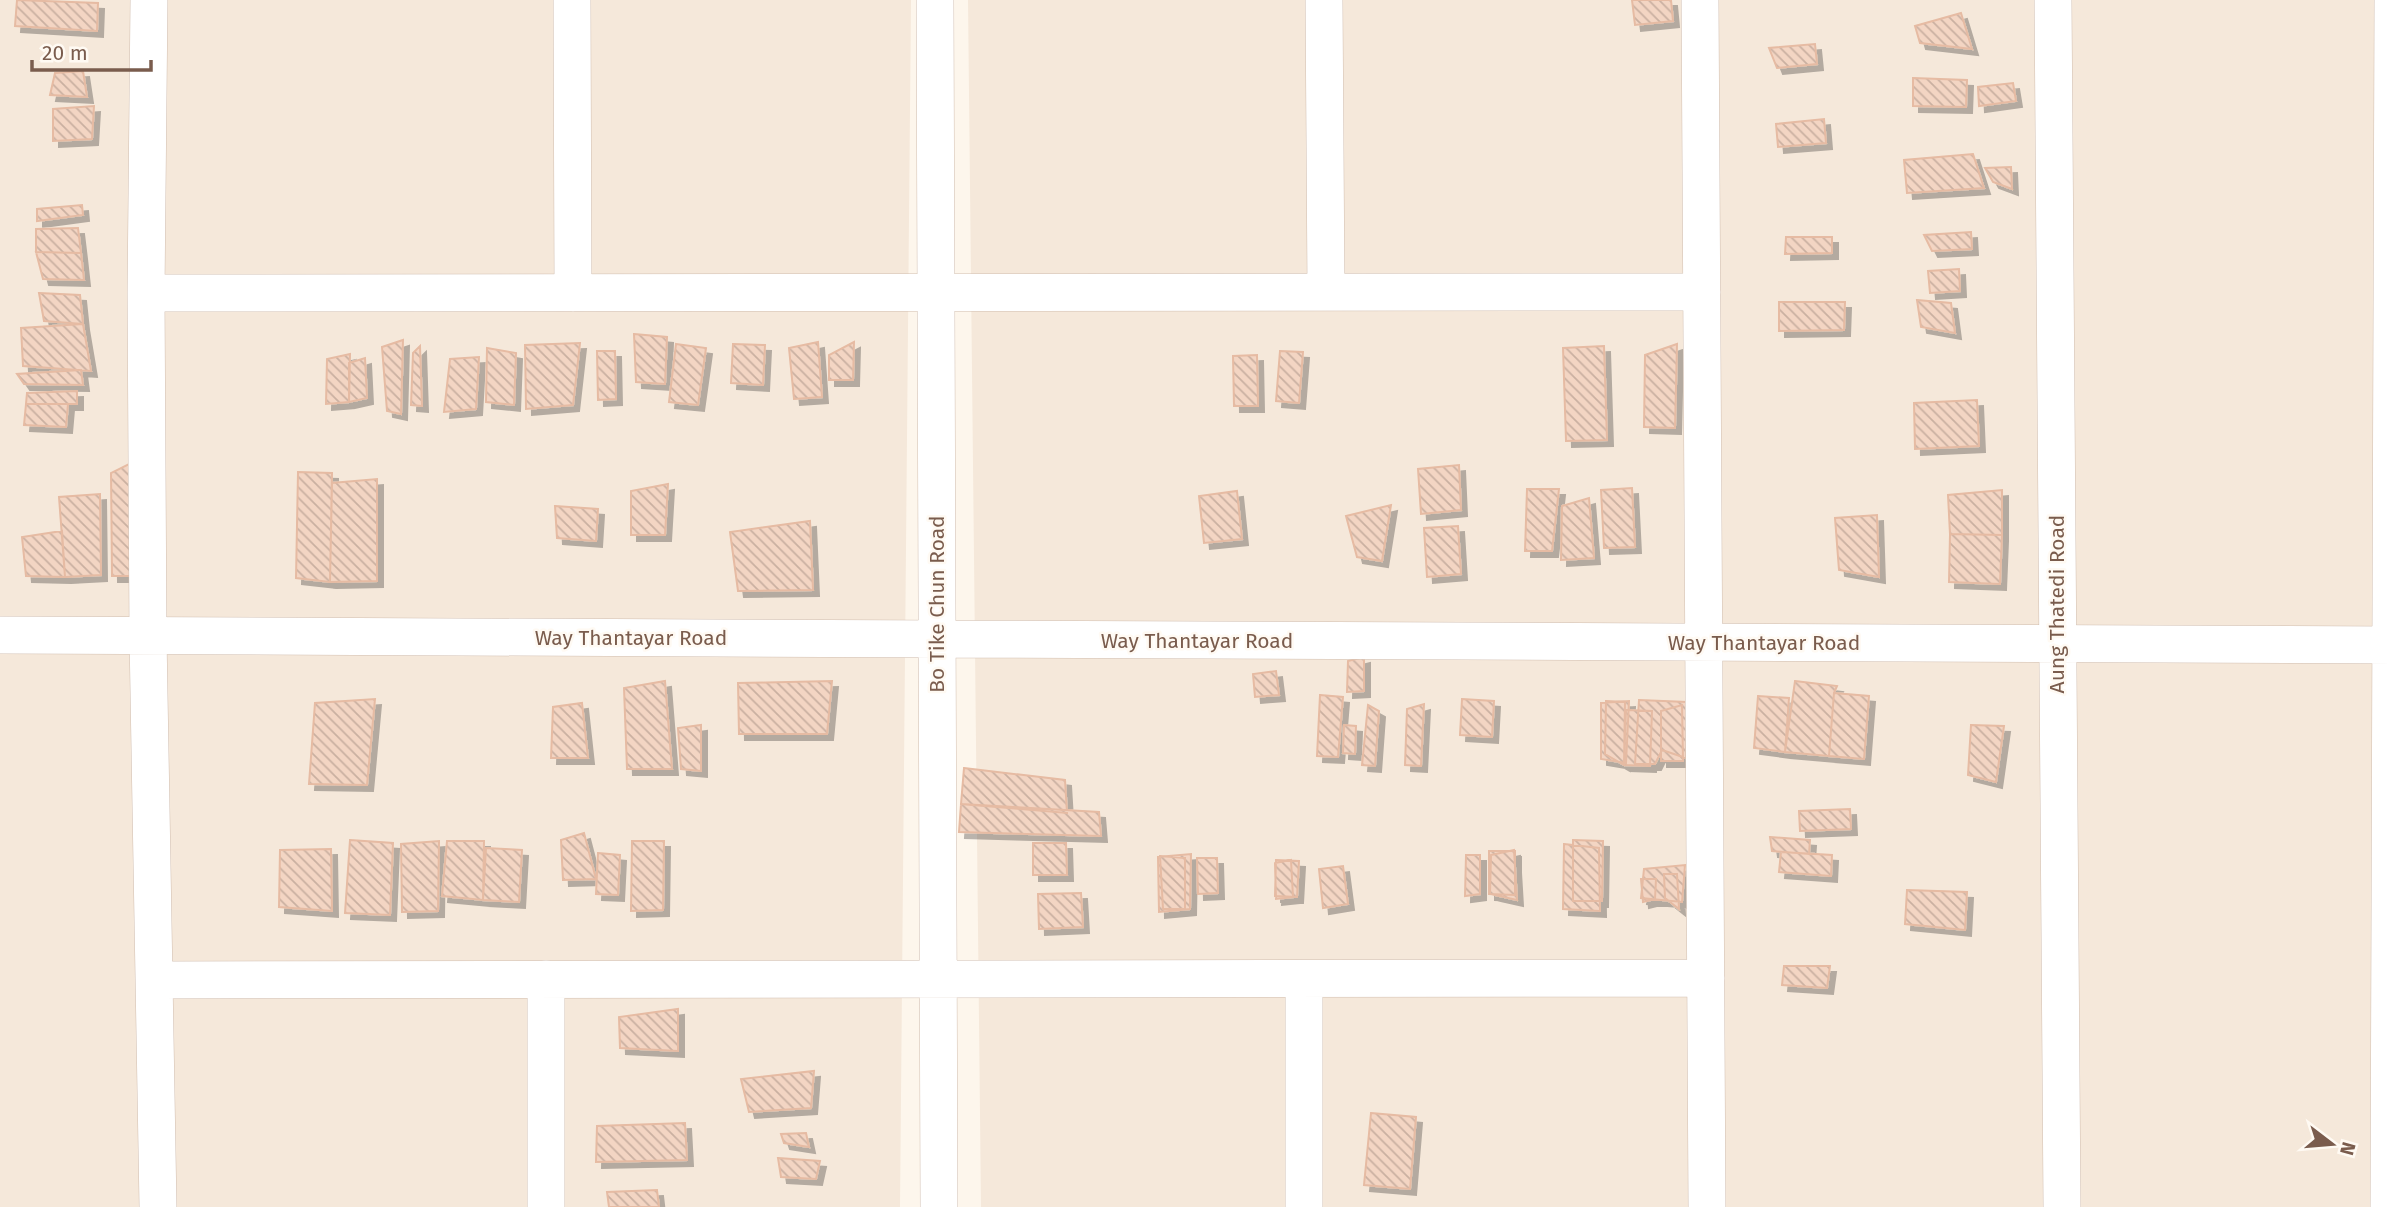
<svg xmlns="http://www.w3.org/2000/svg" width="2395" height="1207" viewBox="0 0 2395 1207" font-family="'Fira Sans',sans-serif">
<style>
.residential{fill:#f5e8da}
.building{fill:url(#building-back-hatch);stroke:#e6bba3;stroke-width:2;filter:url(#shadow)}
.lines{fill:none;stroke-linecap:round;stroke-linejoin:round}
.street-casing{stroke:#d1beb0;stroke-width:38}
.street{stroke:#fff;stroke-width:37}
.labels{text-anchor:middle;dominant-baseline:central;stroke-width:5;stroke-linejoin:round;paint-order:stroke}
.street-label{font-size:21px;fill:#7a5c4d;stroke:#fffaf3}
</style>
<defs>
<pattern id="building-back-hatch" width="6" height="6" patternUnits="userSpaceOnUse" patternTransform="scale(1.75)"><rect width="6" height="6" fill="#f3d5c3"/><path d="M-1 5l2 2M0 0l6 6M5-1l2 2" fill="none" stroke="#cab0a1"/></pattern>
<filter id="shadow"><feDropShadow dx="6" dy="6" stdDeviation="0" flood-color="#0004"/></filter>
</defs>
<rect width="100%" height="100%" fill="#fdf6ec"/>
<path class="residential" d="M0 0H911L900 1207H0Z
M968 0H2395V1207H981Z"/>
<path class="building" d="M17 0 98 3 97 31 15 26Z
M1632 0H1671L1673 21 1635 25Z
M1961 13 1972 49 1920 43 1915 26Z
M1815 44 1817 64 1777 68 1769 48Z
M83 71 87 97 50 95 55 73Z
M1913 78 1967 80 1966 107 1913 106Z
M2013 83 2016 101 1979 106 1978 87Z
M94 106 92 139 53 141V109Z
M1824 119 1826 143 1778 147 1776 124Z
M1973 154 1984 188 1907 193 1904 160Z
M2011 167 2012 189 1993 182 1985 168Z
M82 205 83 215 37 221V209Z
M78 228 81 253 36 252V229Z
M1971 232 1972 249 1932 251 1924 235Z
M1786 237H1832V253L1785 254Z
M36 252 81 253 84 280 43 279Z
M1959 269 1960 291 1930 293 1928 271Z
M39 293 80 295 83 324 44 321Z
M1917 300 1951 303 1955 333 1921 327Z
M1779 302H1845L1844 330 1779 331Z
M83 324 91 371 23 366 21 328Z
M634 334 667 337 665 384 636 382Z
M403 340 401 414 387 411 382 347Z
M818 342 822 397 794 399 789 348Z
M854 342 853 380H829V355Z
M580 343 573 405 526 409 525 345Z
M676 344 706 348 698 405 669 402Z
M733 344 765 345 763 385 731 383Z
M1677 344 1675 428 1644 427 1645 355Z
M420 346 422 406 411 405 413 353Z
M1604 346 1607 440 1566 441 1563 348Z
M487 348 516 353 514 405 486 402Z
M597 351H615L616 399 598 400Z
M1280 351 1303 352 1299 403 1276 401Z
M350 354 349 402 326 404 327 359Z
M1257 355 1258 406H1234L1233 356Z
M479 357 476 409 444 412 450 359Z
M365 358 367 398 349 402V363Z
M81 370 83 385 24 384 17 374Z
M77 391V404H26L27 393Z
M1977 400 1979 446 1915 449 1914 403Z
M26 404H68L66 427 24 425Z
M135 461 136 576H112L111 473Z
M1459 465 1461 510 1421 514 1418 469Z
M298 472 332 473 330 582 296 578Z
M377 479V581L330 582 332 483Z
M668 484 665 535H631V491Z
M1632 488 1635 547 1604 548 1601 490Z
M1527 489H1559L1552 551H1525Z
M2002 490V535L1950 534 1948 495Z
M1237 491 1242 539 1204 543 1199 496Z
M100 494 101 575 65 577 59 497Z
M1589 498 1594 558 1561 560 1562 506Z
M1391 505 1382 561 1357 557 1346 516Z
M555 506 598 509 596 541 557 538Z
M1877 515 1879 577 1839 570 1835 518Z
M810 521 813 590 738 591 730 532Z
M1458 526 1461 574 1427 577 1424 528Z
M62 531 65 577 26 576 22 537Z
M1950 534 2002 535 2000 584 1949 582Z
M1364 657V691L1347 692 1348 661Z
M1276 671 1279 695 1255 697 1253 674Z
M665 681 672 769H627L624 688Z
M832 681 827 734H739L738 683Z
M1795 681 1837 686 1834 693 1829 756 1785 752Z
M1834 693 1869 696 1864 759 1829 756Z
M1320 695 1343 697 1338 757 1317 756Z
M1758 696 1789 698 1785 752 1754 748Z
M375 699 367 785 309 784 315 703Z
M1462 699 1494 701 1492 737 1460 735Z
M1639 700 1687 702 1686 758 1662 750 1655 764H1635Z
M1606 701 1625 702 1624 765 1605 754Z
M1629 701 1626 763 1601 759V703Z
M582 703 588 758H551L553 707Z
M1424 704 1421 766 1405 765 1407 709Z
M1368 705 1379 711 1375 766 1362 765Z
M1682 705 1683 761H1661V711Z
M1626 710 1652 711 1650 766 1624 765Z
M701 725V771L681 769 678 728Z
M1344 725 1356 726 1355 754 1343 753Z
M1971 725 2004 726 1996 782 1968 775Z
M964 768 1065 780 1067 813 961 804Z
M961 804 1099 812 1101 836 959 832Z
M1850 809 1851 829 1800 831 1799 811Z
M584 833 596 879 563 880 561 840Z
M1770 837 1810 840 1809 854 1772 851Z
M350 840 393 843 390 915 345 913Z
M1573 840 1603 841 1602 901H1573Z
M439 841 438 911 402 912 401 844Z
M447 841H484L483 900 442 896Z
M632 841H664L663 910 631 911Z
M1033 843H1066L1067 875H1033Z
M1564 844 1599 848 1600 911 1563 909Z
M486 848 522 850 519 902 483 900Z
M331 849 332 911 279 907 280 850Z
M1514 850 1517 900 1490 894 1491 855Z
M1489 851H1515V895L1489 894Z
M1781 852 1832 855 1831 876 1779 872Z
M598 853 620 855 618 895 596 894Z
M1191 854 1190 909 1159 912 1158 857Z
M1466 855H1480V894L1465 896Z
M1160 856 1185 858V909H1163Z
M1197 858H1217L1218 893 1198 894Z
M1276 860 1299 861 1297 897 1275 896Z
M1291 860 1293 897 1276 899 1275 863Z
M1685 865 1682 902 1641 898 1644 869Z
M1343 866 1348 904 1323 908 1319 869Z
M1664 874H1677L1679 909 1665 898Z
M1641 879H1656L1655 899 1643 902Z
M1907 890 1967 892 1965 930 1905 924Z
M1081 893 1083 927 1039 929 1038 894Z
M1784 966H1830L1827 988 1782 985Z
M678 1009V1051L620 1048 619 1017Z
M814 1071 811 1108 749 1112 741 1079Z
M1371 1113 1416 1117 1410 1189 1364 1185Z
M685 1123 687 1160 596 1162 597 1126Z
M806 1133 809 1147 784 1143 781 1134Z
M778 1158 820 1161 816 1179 781 1177Z
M657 1190 659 1207H609L607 1192Z"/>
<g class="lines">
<defs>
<path id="street" d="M149 0 146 293 148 636 158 1207
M572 0 573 293
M935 0 939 1207
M1324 0 1326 292
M1700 0 1707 1207
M2053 0 2062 1207
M146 293 1702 292
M0 635 2395 645
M546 979V1207
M1304 979V1207
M155 980 1706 978
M2389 1207 2393 0"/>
</defs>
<use href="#street" class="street-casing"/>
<use href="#street" class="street"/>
</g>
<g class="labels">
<g class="street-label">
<text transform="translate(937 604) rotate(-90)">Bo Tike Chun Road</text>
<text transform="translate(2057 604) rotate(-90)">Aung Thatedi Road</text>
<text x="631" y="638">Way Thantayar Road</text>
<text x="1197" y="641">Way Thantayar Road</text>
<text x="1764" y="643">Way Thantayar Road</text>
</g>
</g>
<g transform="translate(2332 1144) rotate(106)" stroke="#fffaf3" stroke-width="5" paint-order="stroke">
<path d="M0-5L12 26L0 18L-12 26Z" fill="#7a5c4d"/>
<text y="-10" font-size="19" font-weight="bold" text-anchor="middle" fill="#7a5c4d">N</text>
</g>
<path d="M32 60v10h119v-10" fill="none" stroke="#7a5c4d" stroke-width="3.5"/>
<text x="42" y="60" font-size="21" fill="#7a5c4d" stroke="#fffaf3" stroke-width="5" paint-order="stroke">20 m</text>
</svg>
